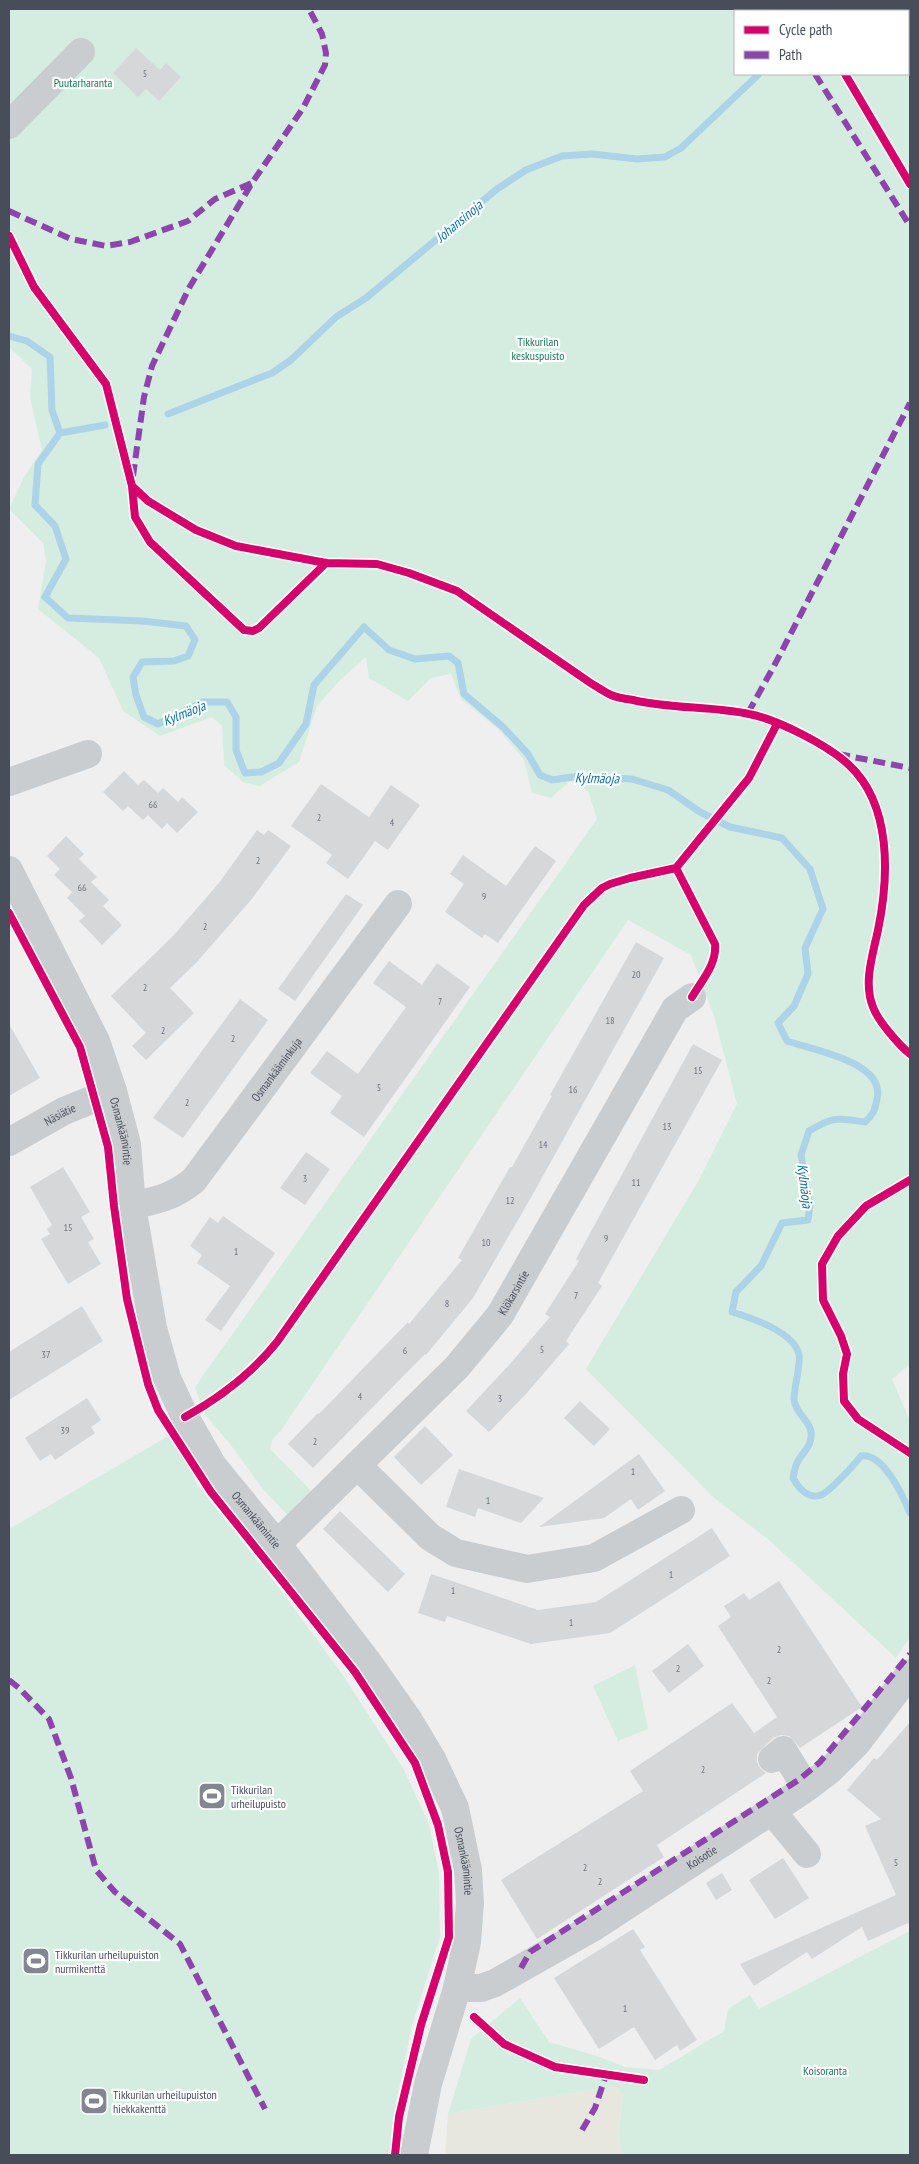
<svg xmlns="http://www.w3.org/2000/svg" width="919" height="2164" viewBox="0 0 919 2164" font-family="'PT Sans Narrow',sans-serif">
<style>
.commercial{fill:#e7e7df}
.green{fill:#d5ede1;fill-rule:evenodd}
.lines{fill:none;stroke-linecap:round;stroke-linejoin:round}
.stream{stroke:#acd3e8;stroke-width:7}
.building{fill:#d6d7d9}
.minor{stroke:#cacdd0;stroke-width:28}
.quiet{stroke:#8e44ad;stroke-width:6;stroke-dasharray:12 6;stroke-linecap:butt}
.cycleway-casing{stroke:#fff;stroke-width:11}
.cycleway{stroke:#d6006c;stroke-width:8}
.labels{text-anchor:middle;dominant-baseline:central;stroke-width:4.5;stroke-linejoin:round;paint-order:stroke}
.number-label{font-size:10px;fill:#6c727b}
.park-label{font-size:12px;fill:#1d7656;stroke:#fff}
.street-label{font-size:12px;fill:#474e5a;stroke:#fff}
.poi-label{font-size:12px;fill:#474e5a;stroke:#fff;text-anchor:start}
.water-label{font-size:14px;font-style:italic;fill:#166e9e;stroke:#fff}
</style>
<rect width="100%" height="100%" fill="#efefef"/>
<path class="commercial" d="M614 2086 623 2095 618 2138 623 2155H445L448 2114Z"/>
<path class="green" d="M9 9H910V1360L909 1365 892 1379 910 1421V1637L896 1658 769 1540 714 1498 586 1369 700 1178 737 1104 714 1016 691 955 628 920 282 1429 272 1440 270 1449 315 1495 291 1519 263 1489 230 1444 204 1413 195 1387 597 819 588 791 570 781 551 798 532 793 524 760 499 730 461 699 451 674 431 678 408 701 369 678 366 657 340 680 317 706 299 762 260 786 243 782 224 765 222 726 212 717 160 736 123 711 99 658 38 609 46 561 43 543 9 509 24 477 42 450 30 398 32 369 9 347ZM735 11H908V74H735Z
M170 1435 180 1445 197 1484 279 1588 344 1677 403 1768 429 1824 439 1872 440 1937 412 2025 393 2118 389 2155H9V1529Z
M635 1665 648 1729 618 1741 593 1686Z
M910 1931V2155H623L618 2138 623 2095 614 2086 448 2114 471 2039 520 1998 549 2042 600 2057 625 2067 659 2070 724 2031 728 2009 750 1995 759 2009Z"/>
<g class="lines">
<path class="stream" d="M9 336 27 341 50 357 52 410 60 433 38 464 35 505 55 526 66 559 45 597 68 618 143 621 186 626 195 640 188 656 174 661 142 662 133 677 136 695 144 717 158 724 203 702H227L236 717V750L245 773 261 772 279 763 306 724 314 685 364 627 389 650 415 659 449 656 458 663 464 694 503 727 528 754 540 775 552 780 579 776 632 779 668 790 700 812 730 827 782 838 810 869 823 909 805 948 808 974 794 1006 778 1023 787 1041C813 1050 886 1062 877 1099 875 1110 873 1115 865 1122 837 1118 834 1116 809 1131L801 1155 810 1205 808 1220 782 1223 761 1266 736 1292 732 1312C752 1318 793 1332 799 1354 801 1363 794 1388 794 1399 795 1414 810 1420 811 1432 813 1446 802 1452 797 1463 795 1467 794 1473 793 1478 798 1487 808 1500 821 1495 829 1492 855 1464 861 1456 883 1452 903 1496 910 1513
M168 414 272 373 291 360 336 317 366 298 497 189 526 170 562 156 592 154 637 159 665 157 681 148 759 74
M60 433 105 425"/>
</g>
<path class="building" d="M136 48 160 70 166 63 181 77 159 101 146 89 138 97 113 73Z
M124 771 138 785 144 780 158 793 163 788 178 802 182 797 198 812 177 833 167 823 162 829 148 815 143 820 128 806 123 811 103 792Z
M321 784 369 817 391 785 420 805 388 850 375 841 348 879 326 863 332 855 291 826Z
M257 830 264 835 268 830 291 846 251 900 197 962 170 988 194 1013 146 1060 132 1046 146 1033 111 996 173 936 219 883Z
M66 836 84 854 79 859 97 877 91 882 109 900 103 906 122 925 102 945 79 921 85 916 67 898 72 892 54 875 60 869 47 856Z
M535 846 556 861 498 943 485 934 482 938 445 912 464 884 450 874 463 855 506 886Z
M346 894 363 905 295 1001 278 989Z
M636 942 664 958 533 1194 473 1298 426 1355 425 1354 313 1468 288 1444 318 1413 319 1414 408 1322 409 1324 462 1260 458 1258 510 1167H512L552 1096 550 1095Z
M389 961 422 985 437 963 470 987 364 1137 330 1113 342 1096 310 1073 327 1051 358 1074 406 1007 373 983Z
M240 999 268 1020 183 1138 153 1118Z
M9 1024 40 1078 9 1096Z
M693 1044 722 1060 598 1283 602 1286 566 1341 569 1344 526 1394 489 1432 466 1411 509 1365 550 1317 545 1314 579 1261 576 1259Z
M306 1152 330 1169 305 1205 280 1188Z
M63 1167 90 1212 81 1217 94 1239 88 1242 101 1264 68 1284 41 1239 50 1234 47 1229 52 1225 30 1187Z
M223 1216 275 1253 221 1331 205 1320 230 1286 197 1263 202 1255 190 1246 210 1217 218 1223Z
M82 1306 103 1341 9 1400V1352Z
M87 1398 101 1420 91 1427 95 1433 55 1460 51 1454 40 1461 25 1438Z
M580 1401 610 1429 594 1446 564 1418Z
M425 1426 453 1455 421 1485 394 1457Z
M639 1454 665 1491 638 1510 631 1499 604 1518 539 1527Z
M459 1469 544 1498 521 1523 478 1508 475 1517 446 1507Z
M340 1511 405 1574 388 1592 323 1529Z
M712 1528 730 1556 610 1633 531 1644 447 1616 445 1622 418 1613 431 1574 538 1610 596 1602Z
M779 1581 862 1707 800 1748 789 1736 781 1735 773 1738 757 1754V1762L760 1768 766 1773 657 1845 664 1857 537 1939 501 1880 643 1791 630 1771 732 1703 754 1733 777 1717 718 1626 731 1617 724 1606 744 1593 749 1600Z
M688 1644 704 1666 669 1693 652 1671Z
M910 1722V1928L908 1923 868 1941 862 1927 812 1959 807 1952 754 1986 740 1964 896 1895 865 1826 881 1819 847 1790 874 1758 877 1760Z
M783 1858 809 1898 775 1919 749 1880Z
M722 1873 732 1890 716 1900 706 1883Z
M633 1929 645 1947 640 1950 697 2040 680 2051 677 2045 655 2060 634 2027 599 2049 554 1978Z"/>
<g class="lines">
<g class="minor">
<path d="M9 125 81 52"/>
<path d="M9 782 88 754"/>
<path id="s1" d="M9 870 96 1041 113 1091 127 1144 132 1206 153 1328 167 1378 185 1417 213 1466 277 1544 368 1662 408 1719 432 1759 455 1808 468 1870 470 1903 467 1942 457 1988 428 2084 414 2155"/>
<path id="s2" d="M9 1142 64 1111 113 1091"/>
<path id="s3" d="M132 1206C157 1200 174 1197 194 1180L398 904"/>
<path d="M357 1465 430 1537 456 1553 527 1569 594 1558 681 1510"/>
<path id="s4" d="M277 1544 457 1367 500 1315 675 1009 692 997"/>
<path d="M772 1759 783 1750 806 1788"/>
<path d="M772 1811 807 1854"/>
<path id="s5" d="M457 1988H481L495 1983 594 1927 802 1791 829 1771 857 1743 910 1673"/>
</g>
<path class="quiet" d="M775 9 776 11
M815 74 910 226
M9 211 71 239 106 246 130 242 188 221 215 199 252 183
M133 476 144 397 152 366 189 288 252 183 303 108 325 65 326 53 322 34 309 9
M748 713 774 666 910 403
M838 754 910 768
M9 1680 19 1688 49 1719 71 1778 96 1870 115 1892 180 1944 265 2109
M521 1968 530 1952 800 1779 820 1762 910 1654
M582 2130 595 2108 606 2075"/>
<defs>
<path id="cycleway" d="M845 74 910 184
M9 236 34 287 106 384 132 486 148 501 196 530 236 546 326 563 377 564 409 573 457 591 592 684C598 687 604 692 611 695 618 698 626 699 633 700 671 709 711 706 749 714 777 719 829 746 849 765 892 805 889 877 878 930 873 954 863 983 873 1007 878 1021 899 1045 910 1054
M132 486 135 517 150 542 244 630 253 631 259 628 326 563
M676 868 715 944C717 964 702 980 692 997
M9 913 80 1047 108 1147 114 1206 127 1299 148 1384 158 1410 211 1492 355 1672 415 1763 438 1825 448 1872 449 1937 421 2025 399 2117 395 2155
M910 1180 866 1206 838 1236 822 1264 823 1300 841 1336 847 1354 843 1374 844 1401 858 1419 910 1453
M185 1417C219 1398 253 1372 277 1342L584 905 602 888 610 884 630 878 676 868 749 778 777 724
M474 2017 504 2044 555 2067 644 2080"/>
</defs>
<use href="#cycleway" class="cycleway-casing"/>
<use href="#cycleway" class="cycleway"/>
</g>
<defs>
<symbol id="stadium-square" viewBox="-11 -11 22 22"><rect x="-9" y="-9" width="18" height="18" rx="4" fill="#82868e" stroke="#fff"/><path d="M0-5a6.5 5 0 1 0 0 10a6.5 5 0 1 0 0-10ZM-3.5-1.8h7v3.6h-7Z" fill="#fff"/></symbol>
</defs>
<g fill-rule="evenodd">
<use href="#stadium-square" x="196" y="1780" width="32" height="32"/>
<use href="#stadium-square" x="20" y="1945" width="32" height="32"/>
<use href="#stadium-square" x="78" y="2085" width="32" height="32"/>
</g>
<g class="labels">
<g class="number-label">
<text x="145" y="73">5</text>
<text x="153" y="804">66</text>
<text x="319" y="817">2</text>
<text x="392" y="822">4</text>
<text x="258" y="860">2</text>
<text x="82" y="887">66</text>
<text x="484" y="896">9</text>
<text x="205" y="926">2</text>
<text x="636" y="974">20</text>
<text x="145" y="987">2</text>
<text x="440" y="1001">7</text>
<text x="610" y="1020">18</text>
<text x="163" y="1030">2</text>
<text x="233" y="1038">2</text>
<text x="698" y="1070">15</text>
<text x="379" y="1087">5</text>
<text x="573" y="1089">16</text>
<text x="187" y="1102">2</text>
<text x="667" y="1126">13</text>
<text x="543" y="1144">14</text>
<text x="305" y="1178">3</text>
<text x="636" y="1182">11</text>
<text x="510" y="1200">12</text>
<text x="68" y="1227">15</text>
<text x="606" y="1238">9</text>
<text x="486" y="1242">10</text>
<text x="236" y="1251">1</text>
<text x="576" y="1295">7</text>
<text x="447" y="1303">8</text>
<text x="542" y="1349">5</text>
<text x="405" y="1350">6</text>
<text x="46" y="1354">37</text>
<text x="360" y="1396">4</text>
<text x="500" y="1398">3</text>
<text x="65" y="1430">39</text>
<text x="315" y="1441">2</text>
<text x="633" y="1471">1</text>
<text x="488" y="1500">1</text>
<text x="671" y="1574">1</text>
<text x="453" y="1590">1</text>
<text x="571" y="1622">1</text>
<text x="779" y="1649">2</text>
<text x="678" y="1668">2</text>
<text x="769" y="1680">2</text>
<text x="703" y="1769">2</text>
<text x="896" y="1862">5</text>
<text x="585" y="1867">2</text>
<text x="600" y="1881">2</text>
<text x="625" y="2008">1</text>
</g>
<g class="park-label">
<text x="83" y="82">Puutarharanta</text>
<text x="538" y="341">Tikkurilan<tspan x="538" dy="14">keskuspuisto</tspan></text>
<text x="825" y="2070">Koisoranta</text>
</g>
<g class="street-label">
<text stroke="none"><textPath href="#s3" startOffset="206">Osmankääminkuja</textPath></text>
<text stroke="none"><textPath href="#s2" startOffset="58">Näsiätie</textPath></text>
<text stroke="none"><textPath href="#s1" startOffset="286">Osmankäämintie</textPath></text>
<text stroke="none"><textPath href="#s4" startOffset="346">Klökarsintie</textPath></text>
<text stroke="none"><textPath href="#s1" startOffset="706">Osmankäämintie</textPath></text>
<text stroke="none"><textPath href="#s5" startOffset="281">Koisotie</textPath></text>
<text stroke="none"><textPath href="#s1" startOffset="1111">Osmankäämintie</textPath></text>
</g>
<g class="poi-label">
<text x="231" y="1789">Tikkurilan<tspan x="231" dy="14">urheilupuisto</tspan></text>
<text x="55" y="1954">Tikkurilan urheilupuiston<tspan x="55" dy="14">nurmikenttä</tspan></text>
<text x="113" y="2094">Tikkurilan urheilupuiston<tspan x="113" dy="14">hiekkakenttä</tspan></text>
</g>
<g class="water-label">
<text transform="translate(459 221) rotate(-40)">Johansinoja</text>
<text transform="translate(184 713) rotate(-22)">Kylmäoja</text>
<text transform="translate(597 778) rotate(1)">Kylmäoja</text>
<text transform="translate(805 1186) rotate(83)">Kylmäoja</text>
</g>
</g>
<rect width="919" height="2164" fill="none" stroke="#474e5a" stroke-width="20"/>
<rect x="734" y="10" width="175" height="65" fill="#ffffff" stroke="#b5b8bd"/>
<rect x="744" y="26" width="25" height="8" fill="#d6006c" stroke="#b5b8bd"/>
<text x="779" y="35" font-size="15" fill="#474e5a">Cycle path</text>
<rect x="744" y="51" width="25" height="8" fill="#8e44ad" stroke="#b5b8bd"/>
<text x="779" y="60" font-size="15" fill="#474e5a">Path</text>
</svg>
